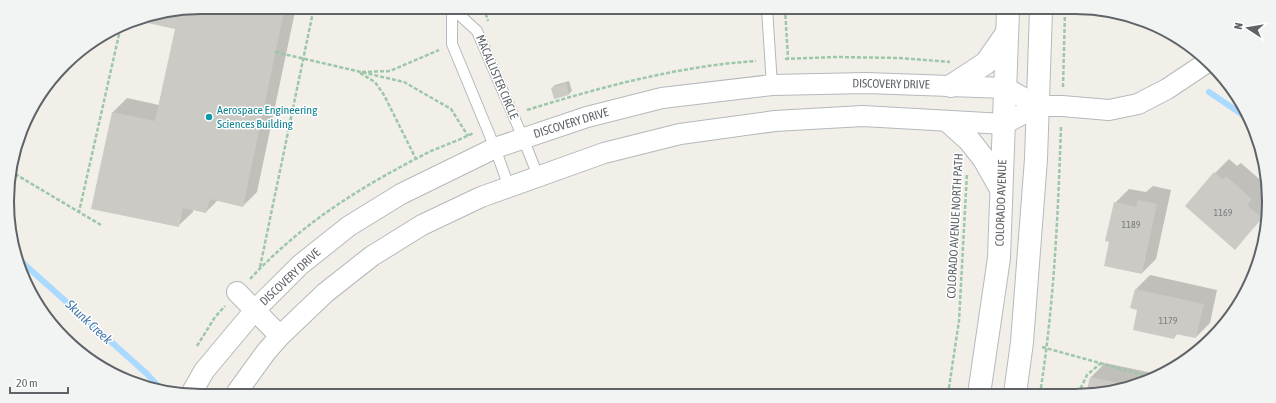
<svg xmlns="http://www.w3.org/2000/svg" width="1276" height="403" viewBox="0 0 1276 403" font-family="'Asap Condensed',sans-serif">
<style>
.shadow{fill:#0003}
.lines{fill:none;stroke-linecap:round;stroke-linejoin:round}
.stream{stroke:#aadaff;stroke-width:6}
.building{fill:#cccac5}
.service-casing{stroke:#b5b8bc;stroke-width:12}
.minor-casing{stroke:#b5b8bc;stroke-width:22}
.secondary-casing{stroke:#b6babf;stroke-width:24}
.path{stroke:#9cc7a9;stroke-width:2.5;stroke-dasharray:4 2;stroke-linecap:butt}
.service{stroke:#fff;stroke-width:10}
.minor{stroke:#fff;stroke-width:20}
.secondary{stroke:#fff;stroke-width:22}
.culture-dot{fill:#0f9aa8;stroke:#fff;stroke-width:1.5}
.labels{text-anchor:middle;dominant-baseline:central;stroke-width:3;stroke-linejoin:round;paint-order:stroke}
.number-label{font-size:10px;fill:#7a7d7f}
.street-label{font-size:12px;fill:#5f6368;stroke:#fff}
.culture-label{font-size:12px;fill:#0d838f;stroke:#fff;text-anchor:start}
.water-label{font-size:13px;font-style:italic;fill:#4174aa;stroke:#fff}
.rim{fill:none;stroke:#5f6368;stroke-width:2}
</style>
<rect width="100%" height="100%" fill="#f1efe8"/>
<path class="shadow" d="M202 7H296L257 192 243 206 218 200 206 212 193 209V212L178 226 112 113 127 98 159 105 176 28 137 20Z
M569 81 572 91 569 94 555 98 552 88 555 85Z
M1229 159 1237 166 1241 163 1265 184 1260 190 1265 194V215L1234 249 1215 173Z
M1153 186 1171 190 1156 259 1142 273 1110 241 1115 203 1129 189 1146 192Z
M1150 275 1217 290 1210 323 1196 337 1178 333 1174 338 1138 309 1132 308 1136 289Z
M1105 363 1162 375 1100 394H1087L1091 377Z"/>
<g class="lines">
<path class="stream" d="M1182 40 1185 46
M1209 92 1246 117
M14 251 24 264 146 373 164 392"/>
</g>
<path class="building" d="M202 7H285L243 207 210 199 206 213 183 208 179 227 91 209 112 112 155 121 175 29 134 20Z
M566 83 569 95 554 99 551 88Z
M1214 172 1223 180 1226 176 1252 199 1247 205 1262 218 1235 250 1185 206Z
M1138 200 1157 204 1142 274 1104 266 1109 242 1105 241 1114 202 1136 207Z
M1135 289 1204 304 1196 338 1175 334 1174 339 1133 330 1137 310 1130 308Z
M1090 377 1130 385 1100 394H1086Z"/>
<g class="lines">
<defs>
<path id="service" d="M452 8 477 31 523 138 538 176
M452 8V44L495 148 509 187
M767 9 772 85"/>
<path id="minor" d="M237 292 280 336
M192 392 204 371 255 310 300 265 349 226 401 194 495 148 587 117 662 98 772 85 866 83 1006 88 1038 106
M237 392 266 352 280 336 325 293 372 256 422 225 481 197 604 153 680 134 775 121 863 116 1004 124 1038 106H1062L1109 110 1138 104 1167 89 1206 63"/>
<path id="secondary" d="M951 86 986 63 1007 33
M949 122 969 140 984 159 1001 189
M979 394 999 258 1008 10
M1015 394 1022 342 1036 159 1041 10"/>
</defs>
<use href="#service" class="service-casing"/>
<use href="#minor" class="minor-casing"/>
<use href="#secondary" class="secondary-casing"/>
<path class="path" d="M484 8 488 21
M785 9 788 58
M275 52 404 82 451 109 468 136
M785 59 835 57 900 58 950 62
M362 72 390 71 439 50
M360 73 375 82 384 95 416 159
M1063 87 1065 11
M527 110C601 87 679 66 756 61
M10 171 79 212
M101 225 79 212 120 30 115 29
M260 267 314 7
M250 279C303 222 362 186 431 151 445 145 460 140 473 133
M197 346 215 317 225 306
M1042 347 1154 378
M948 394 959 321 967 173
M1040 394C1054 305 1058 216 1061 126
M1078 394 1087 375 1101 363"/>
<use href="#service" class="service"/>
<use href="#minor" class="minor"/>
<use href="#secondary" class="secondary"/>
</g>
<circle class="culture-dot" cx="209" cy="117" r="4"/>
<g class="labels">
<g class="number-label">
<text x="1223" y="212">1169</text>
<text x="1131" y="224">1189</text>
<text x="1168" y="320">1179</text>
</g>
<g class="street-label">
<text transform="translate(497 77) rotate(67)">MACALLISTER CIRCLE</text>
<text transform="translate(891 84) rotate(1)">DISCOVERY DRIVE</text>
<text transform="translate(571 123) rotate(-17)">DISCOVERY DRIVE</text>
<text transform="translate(1001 203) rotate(-88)">COLORADO AVENUE</text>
<text transform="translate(955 226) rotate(-87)">COLORADO AVENUE NORTH PATH</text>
<text transform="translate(290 277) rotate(-43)">DISCOVERY DRIVE</text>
</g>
<g class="culture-label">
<text x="217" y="110">Aerospace Engineering<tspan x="217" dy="14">Sciences Building</tspan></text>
</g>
<g class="water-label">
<text transform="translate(89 322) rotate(43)">Skunk Creek</text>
</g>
</g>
<path d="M0 0H1276V403H0ZM201 14H1075A187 187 0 0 1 1262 201V202A187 187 0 0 1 1075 389H201A187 187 0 0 1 14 202V201A187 187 0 0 1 201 14Z" fill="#f2f3f3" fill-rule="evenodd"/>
<path class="rim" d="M201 14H1075A187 187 0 0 1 1262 201V202A187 187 0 0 1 1075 389H201A187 187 0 0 1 14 202V201A187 187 0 0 1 201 14Z"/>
<g transform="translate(1248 28) rotate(282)" stroke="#ffffff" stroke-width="3" paint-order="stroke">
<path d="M0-3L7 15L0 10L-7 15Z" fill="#5f6368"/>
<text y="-6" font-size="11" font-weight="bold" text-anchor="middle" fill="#5f6368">N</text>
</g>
<path d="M10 387v6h58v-6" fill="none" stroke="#5f6368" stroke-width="2"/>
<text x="16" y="387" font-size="12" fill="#5f6368" stroke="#ffffff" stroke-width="3" paint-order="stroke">20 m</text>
</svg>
